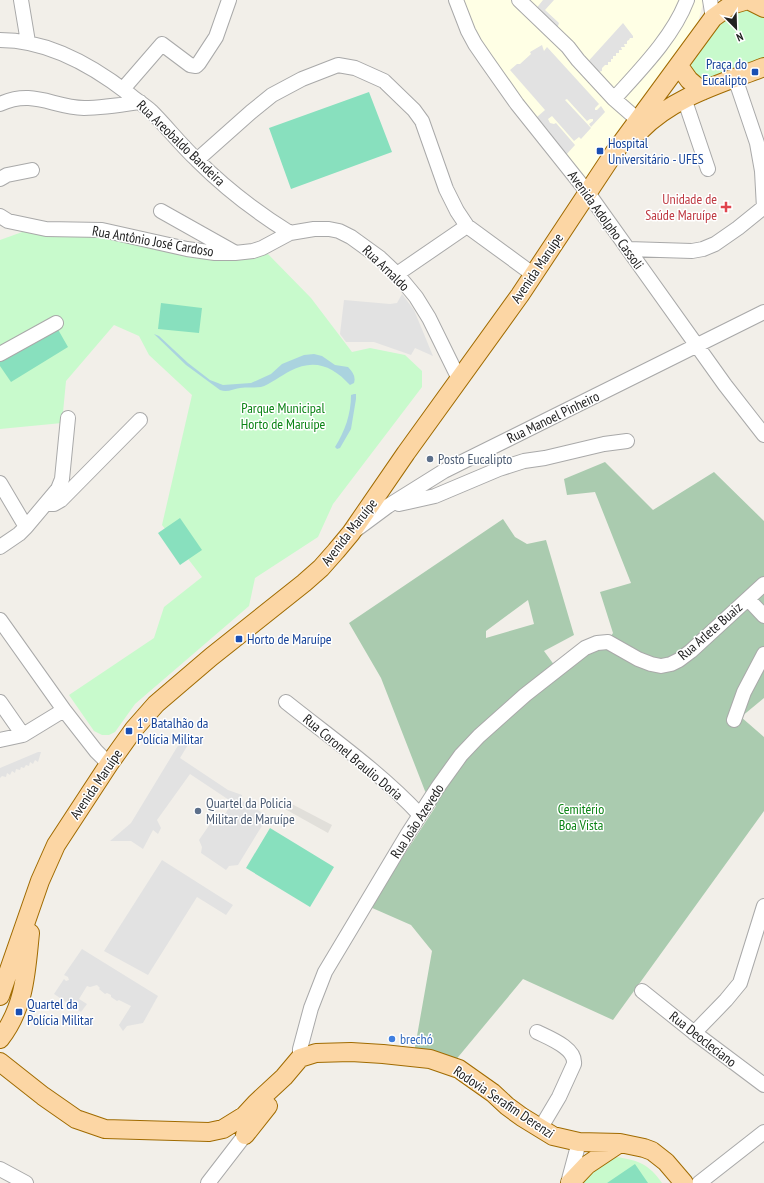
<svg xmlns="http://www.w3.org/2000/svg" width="764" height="1183" viewBox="0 0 764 1183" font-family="'PT Sans Narrow',sans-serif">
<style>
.education{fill:#ffffe5}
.airport{fill:#e1dfda}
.cemetery{fill:#aacbaf;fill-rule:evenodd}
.park{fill:#c8facc}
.pitch{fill:#88e0be}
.parking{fill:#e2e2e2}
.water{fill:#aad3df}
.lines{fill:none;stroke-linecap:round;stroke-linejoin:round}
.minor-casing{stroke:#a9a9a9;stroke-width:16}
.major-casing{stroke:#a06b00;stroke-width:20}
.minor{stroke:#fff;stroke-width:14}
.major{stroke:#fcd6a4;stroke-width:18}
.transit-dot{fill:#1a4fb4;stroke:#fff;stroke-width:1.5}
.health-dot{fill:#e0444e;stroke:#fff;stroke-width:1.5}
.service-dot{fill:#5c6f8a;stroke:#fff;stroke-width:1.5}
.shop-dot{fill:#3f7fe0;stroke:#fff;stroke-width:1.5}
.labels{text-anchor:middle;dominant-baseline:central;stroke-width:3;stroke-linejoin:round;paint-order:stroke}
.transit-label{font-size:14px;fill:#164399;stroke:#fff;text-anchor:start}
.street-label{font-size:14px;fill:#222;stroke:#fff}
.health-label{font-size:14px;fill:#be3a42;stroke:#fff;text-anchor:end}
.park-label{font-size:14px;fill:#0c8416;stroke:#fff}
.service-label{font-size:14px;fill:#4e5e75;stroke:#fff;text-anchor:start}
.shop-label{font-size:14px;fill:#366cbe;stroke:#fff;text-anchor:start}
</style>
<rect width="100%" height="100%" fill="#f2efe9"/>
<path class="education" d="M462 0H704L695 33 588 188 478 42Z"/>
<path class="airport" d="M288 802 332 825 328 833 285 809Z"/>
<path class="cemetery" d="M605 462 653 510 714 472 764 521V698L741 717 764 737V811L613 1020 523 979 454 1062 414 1053 432 951 411 925 370 907 436 806 425 791 381 678 349 623 503 519 515 537 527 544 546 540 574 635 544 651 560 673 589 651 604 647 613 633 600 592 631 583 595 492 567 495 564 479ZM528 600 534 624 486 638V631Z"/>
<path class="park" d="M733 8 764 11V58L712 79C697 82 687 75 693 58L723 16Z
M25 231 100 233 266 252 311 298 352 352 370 348 405 355 422 371V387L333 504 318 537 255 578 249 606 135 704 115 732 109 735H102L94 731 69 695 154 638 164 607 202 577 162 525 192 395 149 355 139 336 114 325 66 381 62 423 0 429V240Z
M616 1157C638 1160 649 1164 662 1183H576L604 1160Z"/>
<path class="pitch" d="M369 92 392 152 291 189 269 128Z
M161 303 202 308 199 333 158 329Z
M56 326 68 347 11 382 0 366V360Z
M180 518 202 550 180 565 158 533Z
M270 828 334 867 310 907 246 868Z
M635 1164 648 1183H607Z"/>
<path class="parking" d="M543 0H554L545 10 559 23 557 29 535 10Z
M623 23 633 36V38H630L629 40 627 41V44H624L625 47H621L622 50H619V53H616V56H613V59H611V62H608V65H605L602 68V71L591 74 584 66Z
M542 45 544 51 547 47 599 104 595 108V110H597L601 106 605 112 591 127 589 124 593 121V119H590L587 121 567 99 565 100 591 128 581 139 579 137 574 141 552 116 548 119 550 123 554 124 556 123 575 145 565 156 539 123 537 117 545 110 510 70 517 64H520L531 54 530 52Z
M402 294 414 310 433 356 415 348 411 355 374 342H346L340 334 344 300 390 304 397 303Z
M182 739 189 743 180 758 228 790 242 795 241 800 268 816 238 865 229 866 226 870 201 853 202 847 199 840 212 821 219 825 232 802 190 774 157 820 161 828 158 834 153 830 143 849 131 841H110L131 823Z
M38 752H41L38 762 35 760 33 764 30 762 29 766 26 765 24 768 21 767 20 770 16 769 15 773 12 771 10 775 7 773 6 777 2 776 0 778V768Z
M162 860 233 905 226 915 197 897 148 975 104 951Z
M82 949 158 996 143 1023 127 1026 123 1031 119 1025 131 1006 119 1000 117 1001 111 997V995L107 993 105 994 99 989 100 988 97 985 90 987 87 986 79 999 87 1004 81 1012 54 994 64 979 66 981 69 980 68 977 64 975Z"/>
<path class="water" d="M154 334 159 336 188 363 210 380 223 385 251 383 271 374 282 364 304 355 314 354 322 356 335 365 348 367C353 372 356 377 354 383L350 385C333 366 314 358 290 371 282 375 269 385 261 387 254 388 246 387 240 388 233 389 227 393 220 390L186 365Z
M354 394H356V399L351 429 340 448 337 449 335 447C345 431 351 414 351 395Z"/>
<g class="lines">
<defs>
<path id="minor" d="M21 0 28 42
M456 0 468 31 475 44 486 60 517 104 588 193 725 385 764 435
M519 0 568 47 578 60 614 99 638 120
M710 0 713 18
M0 40C48 40 93 66 129 94 136 100 144 105 151 111 167 127 181 145 197 160 225 188 256 212 290 233
M735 78 757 143 762 171 764 208
M123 89 162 44 190 65 196 66 199 63 216 37 229 0
M684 98 708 169
M614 99C640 70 673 37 687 0
M0 104C33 89 52 107 84 108 103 108 121 105 140 102
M197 160 251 112 272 95 302 79 338 65 355 68 384 81 414 110 422 121 446 189 457 211 467 226 534 275
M0 179 7 175 32 170
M161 211 234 252
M0 216 8 221 46 229 102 230 187 249 215 253H235L253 251 262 248 290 233 314 229H329L339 231 351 237 380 258 397 274 416 297 429 318 459 379
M628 249 692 251 703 249 715 244 738 228 764 207
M397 274 467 226
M0 354 56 323
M0 483 26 527 19 534 0 547
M46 504H54L61 500 140 420
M399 504 435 496 499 469 524 461 545 458 604 444 627 441
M26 527 58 489 62 479 68 418
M357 529 388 506 444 471 764 312
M748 599 764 616
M0 620 64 710 96 751 109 764
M0 702 23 735
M286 702C331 738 380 772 420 815
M734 720 744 692 764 654
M0 740 23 735 64 710
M642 991 692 1031 764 1085
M537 1032C549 1038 576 1048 574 1064L559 1097 540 1129
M694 1033 726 1000 740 983 764 906
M300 1058V1049L311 1008 325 972 407 835 438 787 461 755 479 736 525 695 585 648 597 643 608 642 638 659 651 664 661 666 671 664 679 660 691 651 764 584
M0 1169 26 1183
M208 1183 245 1135 244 1126
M568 1183 579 1142
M699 1183 764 1132"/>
<path id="major" d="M679 66 689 80 702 91
M640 131C673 97 720 84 764 67
M0 996 40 881 56 845 109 764 134 729 156 704 211 657 304 583 321 568 336 551 351 533 406 453 520 295 614 153 713 18 731 5 748 0 764 8
M0 1039C25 1007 26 972 30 933
M0 1062 43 1096 76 1119 105 1129 209 1132 223 1129 244 1116 256 1103 284 1077 300 1058 316 1053 351 1052 383 1054 430 1059 459 1069 493 1093 507 1106 522 1117 553 1136 579 1142 620 1143 644 1148 652 1151 666 1162 684 1183
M245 1135 268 1106
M570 1183 587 1165 620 1143"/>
</defs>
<use href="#minor" class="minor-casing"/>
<use href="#major" class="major-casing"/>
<use href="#minor" class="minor"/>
<use href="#major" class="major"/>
</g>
<g class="transit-dot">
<rect x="751" y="68" width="8" height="8" rx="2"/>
<rect x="596" y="147" width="8" height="8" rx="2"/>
<rect x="235" y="635" width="8" height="8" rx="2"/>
<rect x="125" y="727" width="8" height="8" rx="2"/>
<rect x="15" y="1008" width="8" height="8" rx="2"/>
</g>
<path class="health-dot" d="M724 201h4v4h4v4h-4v4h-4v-4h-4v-4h4z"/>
<g class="service-dot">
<circle cx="430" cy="459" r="4"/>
<circle cx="198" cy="811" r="4"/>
</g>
<circle class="shop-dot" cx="392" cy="1039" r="4"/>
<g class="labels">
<g class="transit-label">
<text x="747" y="64" text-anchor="end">Praça do<tspan x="747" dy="16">Eucalipto</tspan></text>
<text x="608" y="143">Hospital<tspan x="608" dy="16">Universitário - UFES</tspan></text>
<text x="247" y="639">Horto de Maruípe</text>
<text x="137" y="723">1° Batalhão da<tspan x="137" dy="16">Polícia Militar</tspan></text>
<text x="27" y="1004">Quartel da<tspan x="27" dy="16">Polícia Militar</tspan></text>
</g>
<g class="street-label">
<text transform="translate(181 143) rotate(44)">Rua Areobaldo Bandeira</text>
<text transform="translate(606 220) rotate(54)">Avenida Adolpho Cassoli</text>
<text transform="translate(153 241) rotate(10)">Rua Antônio José Cardoso</text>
<text transform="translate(386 268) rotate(44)">Rua Arnaldo</text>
<text transform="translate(537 268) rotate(-56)">Avenida Maruípe</text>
<text transform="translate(553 417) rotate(-26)">Rua Manoel Pinheiro</text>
<text transform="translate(349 532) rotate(-52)">Avenida Maruípe</text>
<text transform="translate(710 631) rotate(-41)">Rua Arlete Buaiz</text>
<text transform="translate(353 757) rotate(40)">Rua Coronel Braulio Doria</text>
<text transform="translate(96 784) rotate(-56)">Avenida Maruípe</text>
<text transform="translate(417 821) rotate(-57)">Rua João Azevedo</text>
<text transform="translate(703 1039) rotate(38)">Rua Deocleciano</text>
<text transform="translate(504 1102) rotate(34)">Rodovia Serafim Derenzi</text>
</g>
<g class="health-label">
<text x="717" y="199">Unidade de<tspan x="717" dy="16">Saúde Maruípe</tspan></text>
</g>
<g class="park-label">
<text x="283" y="408">Parque Municipal<tspan x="283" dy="16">Horto de Maruípe</tspan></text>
<text x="581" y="809">Cemitério<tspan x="581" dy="16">Boa Vista</tspan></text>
</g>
<g class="service-label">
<text x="438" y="459">Posto Eucalipto</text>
<text x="206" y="803">Quartel da Policia<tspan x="206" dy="16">Militar de Maruípe</tspan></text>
</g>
<g class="shop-label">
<text x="400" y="1039">brechó</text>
</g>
</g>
<g transform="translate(736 28) rotate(157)" stroke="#ffffff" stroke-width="3" paint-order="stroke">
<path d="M0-3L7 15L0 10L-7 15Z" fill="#222222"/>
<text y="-6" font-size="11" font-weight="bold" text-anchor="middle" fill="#222222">N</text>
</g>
</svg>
